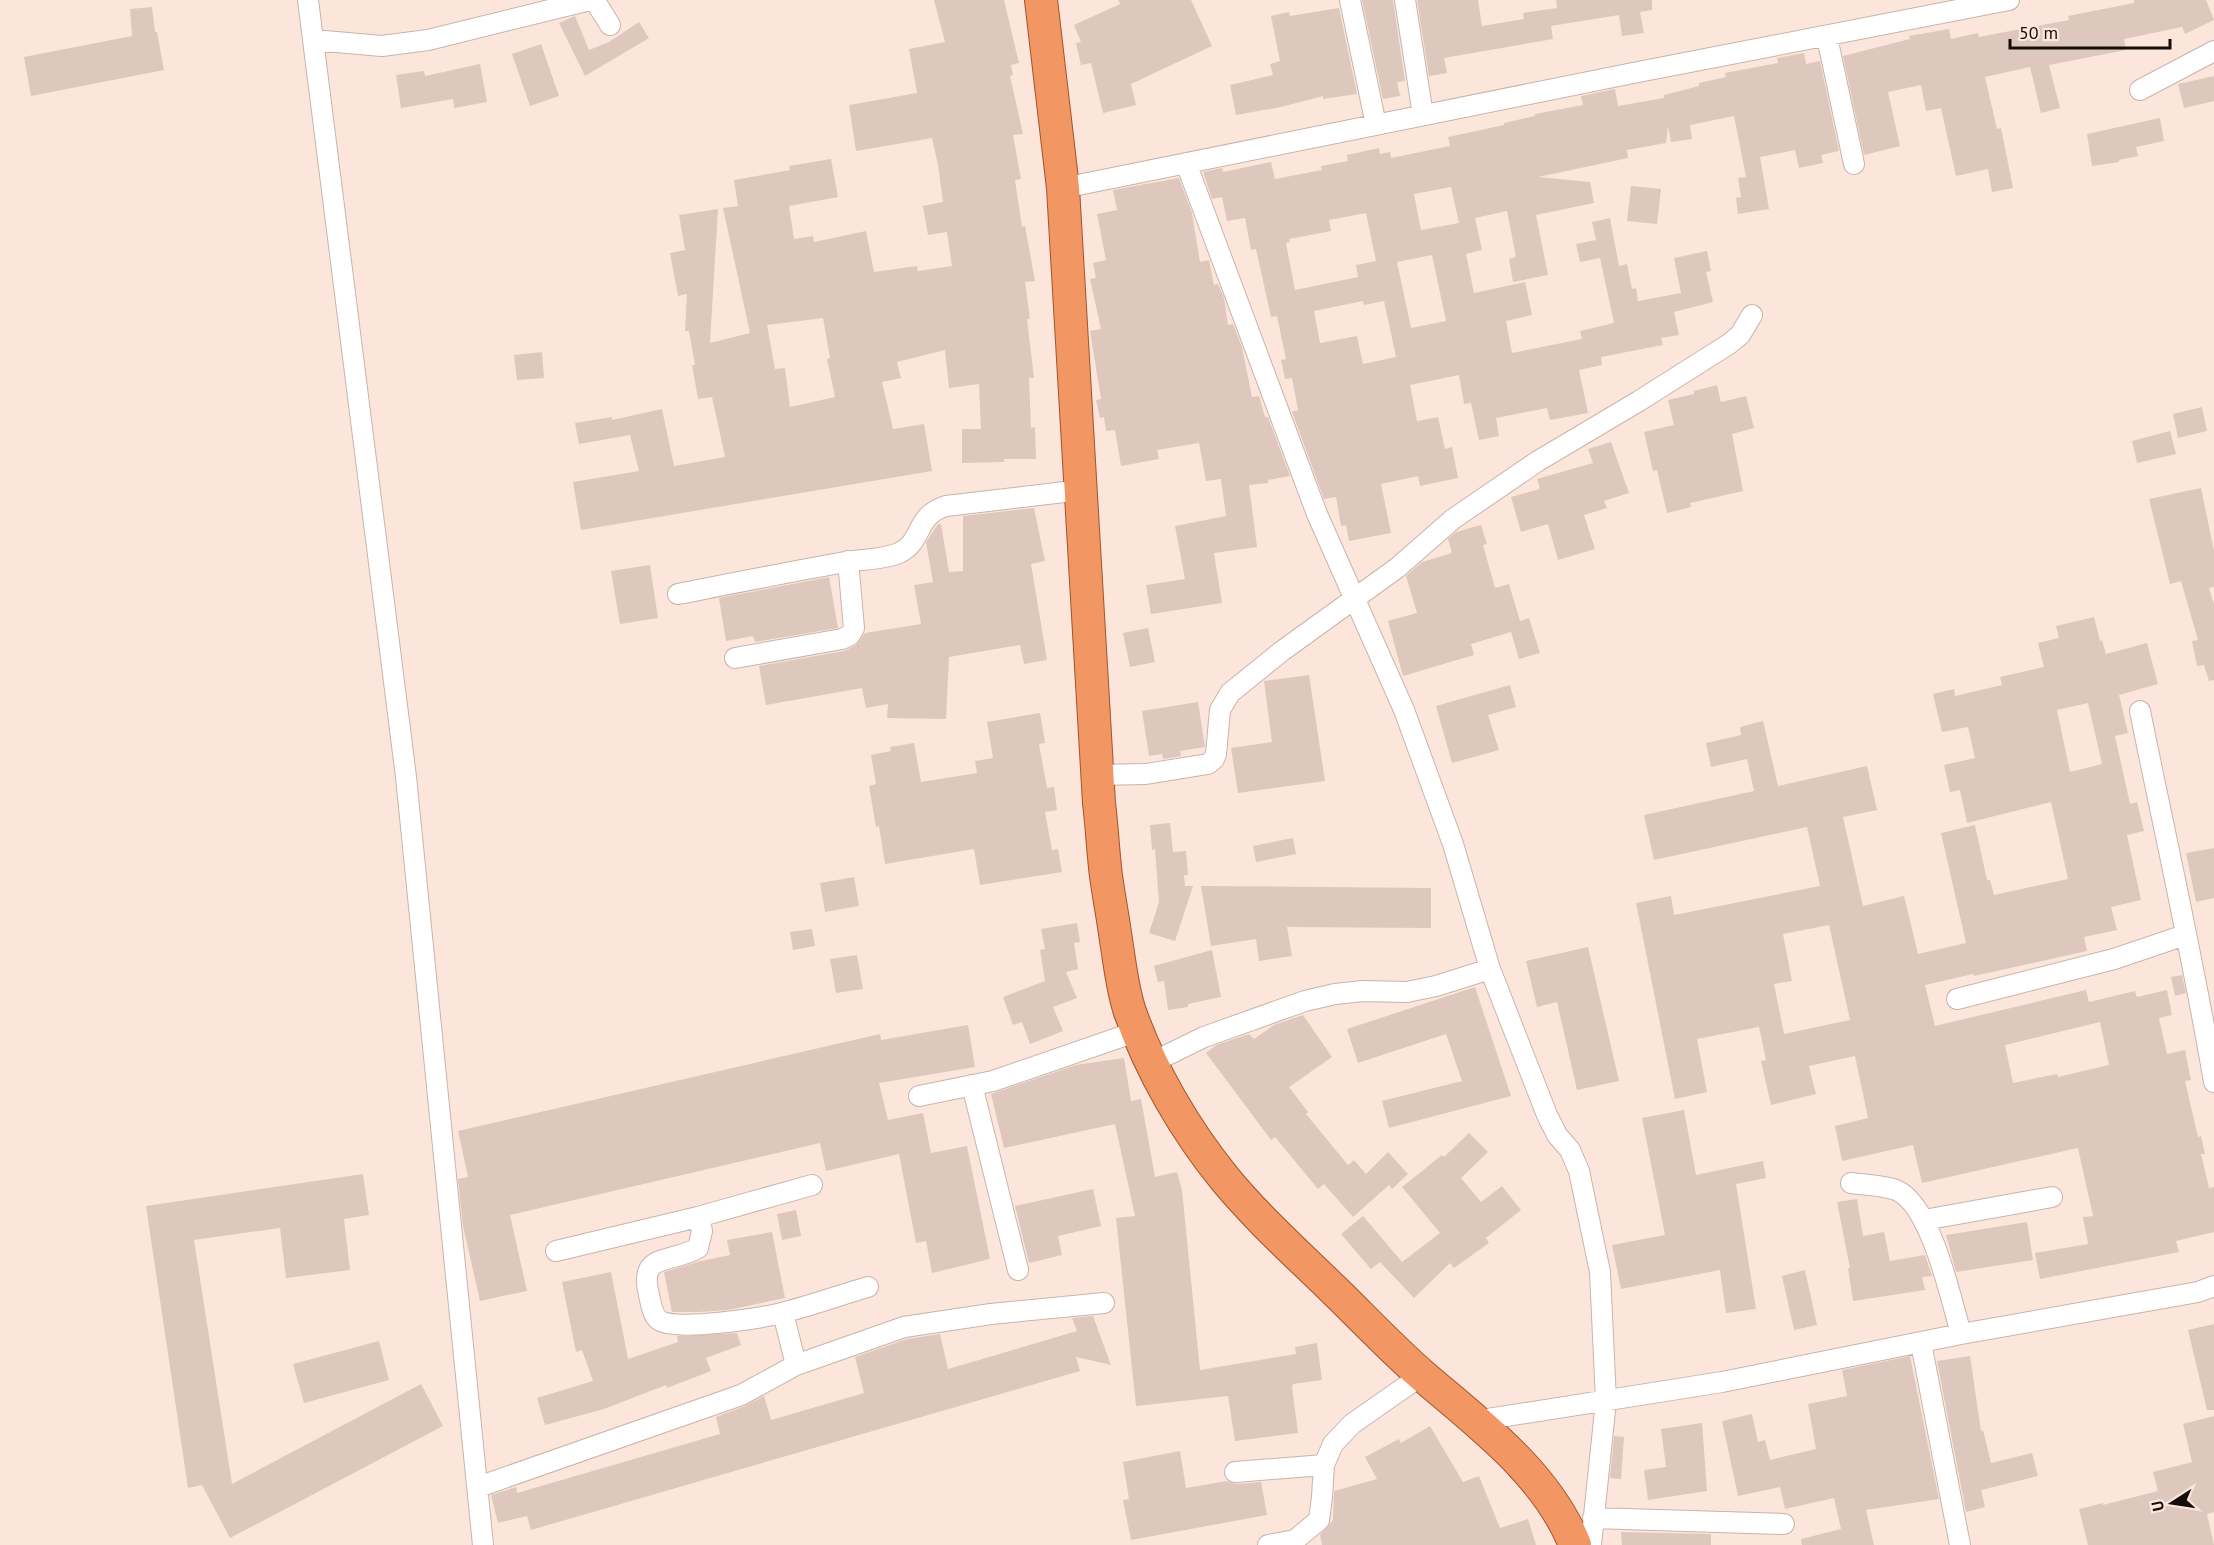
<svg xmlns="http://www.w3.org/2000/svg" width="2214" height="1545" viewBox="0 0 2214 1545" font-family="'PT Sans',sans-serif">
<style>
.building{fill:#dec8be;fill-rule:evenodd}
.lines{fill:none;stroke-linecap:round;stroke-linejoin:round}
.minor-casing{stroke:#c9b4aa;stroke-width:22}
.trunk-casing{stroke:#a2542a;stroke-width:34}
.minor{stroke:#fff;stroke-width:20}
.trunk{stroke:#f29663;stroke-width:32}
</style>
<rect width="100%" height="100%" fill="#fce6dc"/>
<path class="building" d="M934 0H1004L1012 34 1019 63 1011 65 1013 75 1010 76 1023 134 1013 135 1021 179 1015 180 1022 227 1025 226 1035 281 1025 282 1030 319H1027L1034 378H1029L1031 428 1035 427 1036 459H1004V462L962 463V429H981L979 384 949 388 945 350 897 362 901 378 882 382 893 429 924 424 932 471 581 530 573 482 639 471 630 435 579 444 575 423 612 417V420L662 409 674 466 725 457 712 397 698 399 692 365H695L689 331H685L687 294 678 296 670 253 685 250 679 215 718 209 710 343 750 333 723 208 738 206 734 180 790 170 789 166 831 159 838 197 789 206 794 239 813 236 814 242 866 231 874 272 917 266 918 271 952 266 947 232 928 235 923 206 943 202 938 165 932 138 856 151 849 105 917 93 909 49 945 42ZM823 318 830 358 827 359 835 397 790 407 785 368 775 369 767 325Z
M1118 0H1191L1212 46 1131 84 1136 105 1103 113 1091 63 1081 65 1076 43 1081 42 1074 25 1120 4Z
M1362 0H1393L1405 81 1397 82 1400 96 1383 99Z
M1417 0H1478L1482 26 1524 19 1523 13 1557 8 1556 0H1652V10L1640 12 1644 33 1622 36 1619 15 1551 26 1553 39 1444 58 1447 73 1429 76Z
M2134 0H2206L2214 20 2185 34 2182 27 2124 39 2126 50 2049 65 2060 108 2041 113 2030 67 1985 77 1997 129 2001 128 2013 188 1992 192 1988 169 1956 176 1941 108 1926 111 1921 85 1888 92 1900 146 1864 155 1843 56 1910 39 1909 36 1949 29 1951 39 1978 33 1979 37 2069 20 2068 16 2134 3Z
M152 7 155 32H157L164 70 31 96 24 57 132 36 130 9Z
M1339 8 1357 94 1323 99V96L1281 107 1236 115 1230 85 1273 75 1270 64 1280 61 1271 16 1289 12 1290 16Z
M575 16 589 50 609 42 639 22 649 38 585 76 559 23Z
M541 44 559 96 530 106 512 54Z
M1804 53 1806 64 1820 61 1839 151 1821 155 1823 163 1799 168 1795 150 1760 157 1769 209 1738 214 1736 198 1741 197 1738 178 1746 177 1734 116 1690 125 1692 139 1671 142 1668 126 1666 143 1627 150 1628 158 1538 177 1590 182 1594 203 1536 215 1548 275 1513 282 1509 259 1516 257 1507 211 1475 218 1482 250 1466 254 1474 293 1525 282 1532 315 1506 321 1512 353 1582 339 1580 331 1614 323 1600 258 1580 262 1576 244 1596 240 1592 222 1610 218 1619 266 1627 264 1632 289 1636 288 1638 301 1681 293 1674 258 1707 251 1711 271 1706 272 1713 302 1674 312 1679 335 1661 338 1663 345 1601 357 1602 365 1579 370 1588 413 1550 420 1547 408 1496 418 1499 436 1479 440 1471 403 1464 404 1459 375 1410 385 1417 421 1438 417 1445 449 1452 447 1458 478 1420 486 1418 476 1381 484 1391 533 1349 541 1346 525 1341 526 1336 497 1324 499 1292 412 1298 410 1292 378 1285 379 1281 360 1286 359 1277 316 1271 317 1256 249 1251 250 1245 218 1227 221 1222 197 1212 199 1203 172 1222 168 1223 172 1271 162 1275 179 1322 170 1321 166 1348 161 1347 155 1379 148 1380 154 1390 152 1391 158 1450 146 1448 137 1504 125V123L1535 116V114L1583 105 1581 96 1615 89 1618 106 1664 98V95L1699 86V83L1726 77 1725 73 1778 63 1777 58ZM1451 187 1459 223 1421 230 1414 194ZM1366 213 1376 261 1356 265 1358 277 1295 290 1286 243 1290 242 1289 239 1331 231 1329 220ZM1432 255 1446 321 1411 328 1397 262ZM1363 301 1364 305 1384 301 1396 357 1363 364 1357 336 1320 343 1314 311Z
M480 64 487 102 454 108 453 99 401 108 396 75 424 71 425 76Z
M2214 76V101L2184 108 2178 84Z
M2160 118 2164 141 2136 147 2138 156 2119 160V162L2092 166 2087 134Z
M1179 178 1192 213 1200 262 1209 260 1214 285 1218 284 1224 298 1228 325 1233 324 1242 347 1252 397 1259 396 1265 417H1268L1290 476 1268 480V483L1249 485 1257 547 1214 553 1222 603 1151 614 1146 585 1185 579 1175 526 1226 516 1221 479 1206 481 1199 443 1157 450 1159 459 1121 466 1115 430 1106 431 1104 417 1100 418 1096 400 1101 399 1090 331 1101 329 1090 279 1096 278 1093 263 1106 260 1097 214 1117 210 1113 190Z
M1631 186 1661 189 1657 224 1627 221Z
M542 352 544 378 517 380 514 355Z
M1717 385 1721 402 1746 396 1754 428 1732 434 1743 491 1690 503 1691 507 1667 513 1657 470 1653 471 1644 432 1674 425 1668 400 1694 394V391Z
M2202 407 2207 431 2178 438 2173 414Z
M2170 431 2176 454 2137 463 2132 441Z
M1611 442 1629 493 1604 501 1607 508 1584 515 1595 549 1558 560 1548 524 1521 532 1511 497 1540 489 1537 479 1593 463 1588 449Z
M2201 488 2214 551V587L2209 588 2214 604V680L2209 681 2204 665 2197 666 2192 641 2198 640 2181 581 2170 584 2149 499Z
M1034 508 1045 561 1031 564 1047 660 1024 664 1020 645 949 657 946 719 887 718 888 704 866 708 862 688 766 705 759 666 844 651 856 645 865 633 921 624 914 585 933 582 926 542 938 524H941L949 572 963 571V516Z
M1481 525 1487 544 1483 545 1495 588 1509 584 1520 621 1529 618 1540 653 1519 659 1511 632 1471 644 1474 655 1403 676 1388 621 1417 613 1406 576 1422 562 1452 553 1448 539 1456 532Z
M650 565 658 618 620 624 611 571Z
M829 577 838 628 755 642 753 636 726 641 719 598Z
M2094 617 2100 641 2102 640 2106 654 2147 643 2158 684 2119 695 2128 733 2115 736 2130 804 2137 802 2144 831 2127 835 2141 900 2111 907 2117 930 2084 937 2087 951 1974 976 1973 974 1925 985 1935 1026 2086 990 2089 1002 2135 991 2137 997 2167 990 2172 1015 2159 1018 2167 1054 2185 1050 2191 1080 2185 1081 2198 1137 2201 1136 2205 1154H2201L2209 1188 2214 1187V1232L2176 1241 2179 1252 2040 1279 2035 1253 2088 1244 2083 1217 2093 1216 2078 1148 1922 1183 1913 1145 1842 1161 1835 1126 1868 1118 1855 1056 1809 1066 1816 1094 1771 1105 1761 1061 1766 1060 1759 1027 1697 1039 1707 1092 1675 1099 1636 903 1671 896 1674 915 1820 886 1807 827 1654 860 1644 815 1754 791 1747 759 1711 767 1706 743 1741 735 1740 727 1763 721 1778 786 1867 766 1877 810 1843 817 1863 906 1904 896 1918 954 1966 943 1941 833 1975 825 1987 880H1990L1994 895 2068 879 2051 802 1967 823 1960 790 1950 792 1944 765 1975 758 1968 727 1942 732 1933 694 1954 689 1955 696 2002 685 2000 677 2044 667 2038 643 2059 638 2056 626ZM2088 703 2102 764 2070 772 2057 710ZM1829 925 1850 1020 1784 1034 1774 984 1792 981 1783 934ZM2100 1022 2109 1065 2058 1077 2057 1074 2013 1083 2005 1045Z
M1148 628 1155 662 1130 667 1123 633Z
M1309 675 1325 781 1238 793 1231 748 1272 742 1264 681Z
M1510 685 1516 707 1488 715 1499 750 1452 763 1436 706Z
M1198 702 1205 747 1180 751 1181 756 1163 759 1162 754 1149 756 1142 711Z
M1040 713 1045 743 1039 744 1047 788 1054 787 1057 810 1045 812 1052 850 1058 849 1062 872 980 885 974 849 885 864 879 826 876 827 869 786 876 784 871 755 891 751 890 747 914 743 921 782 977 773 975 761 993 758 987 722Z
M1170 823 1173 852 1186 851 1188 875H1184L1185 886H1193L1175 941 1149 933 1159 902 1155 849 1152 850 1150 825Z
M1293 838 1296 854 1256 862 1253 846Z
M2214 848V898L2196 902 2186 853Z
M854 877 859 906 825 912 820 883Z
M1201 886 1431 888V928L1287 927 1292 956 1259 961 1256 939 1211 946Z
M1077 923 1080 942 1074 943 1078 969 1066 972 1077 998 1053 1007 1063 1031 1030 1044 1022 1022 1013 1025 1003 997 1045 981 1040 950 1045 949 1041 929Z
M812 929 815 946 793 950 790 932Z
M1588 947 1619 1081 1577 1090 1557 1002 1537 1007 1526 961Z
M1212 950 1221 997 1188 1004V1007L1168 1010 1164 981 1158 982 1154 966Z
M857 955 863 989 836 993 830 959Z
M2182 975 2186 993 2175 996 2171 977Z
M1475 987 1511 1096 1389 1128 1382 1101 1462 1081 1446 1034 1358 1063 1347 1029Z
M1303 1015 1332 1057 1289 1087 1308 1112 1306 1114 1348 1165 1354 1160 1366 1174 1388 1152 1408 1174 1392 1189 1389 1185 1353 1217 1324 1184 1318 1189 1275 1137 1271 1140 1206 1053 1216 1045 1249 1034 1254 1039 1274 1025Z
M968 1025 975 1067 879 1083 888 1120 923 1113 931 1153 967 1146 990 1259 932 1273 926 1241 916 1243 899 1154 826 1171 820 1143 510 1215 527 1291 480 1301 463 1226 458 1179 468 1177 458 1131 880 1034 881 1040Z
M1124 1058 1131 1101 1141 1099 1155 1177 1177 1172 1182 1190 1200 1370 1296 1354 1295 1347 1317 1343 1322 1380 1293 1384 1292 1387 1298 1433 1235 1441 1228 1396 1136 1406 1116 1218 1135 1216 1115 1124 1004 1148 991 1094 1076 1065Z
M1684 1110 1696 1175 1763 1161 1766 1178 1736 1184 1756 1309 1726 1313 1720 1270 1621 1289 1612 1245 1665 1235 1642 1118Z
M1469 1133 1488 1152 1461 1178 1481 1202 1502 1186 1521 1210 1486 1238 1489 1243 1454 1268 1450 1263 1414 1298 1380 1262 1371 1269 1341 1234 1363 1216 1402 1262 1440 1233 1402 1187 1442 1155 1444 1157Z
M363 1174 369 1215 344 1219 350 1270 286 1278 280 1228 194 1240 232 1484 421 1384 443 1426 230 1538 202 1485 188 1488 146 1206Z
M1093 1189 1101 1226 1058 1236 1062 1255 1029 1263 1015 1206Z
M1857 1199 1863 1236 1884 1232 1890 1261 1925 1255 1932 1276 1922 1277 1925 1290 1853 1301 1848 1268H1850L1837 1202Z
M796 1210 801 1236 782 1240 777 1214Z
M2027 1222 2033 1260 1956 1272 1946 1235Z
M772 1232 785 1298 728 1310 699 1312H672L664 1272 697 1262 730 1255 727 1240Z
M1805 1270 1817 1325 1794 1330 1782 1276Z
M611 1272 628 1359 678 1342 677 1336 737 1333 741 1345 706 1358 711 1371 667 1388 666 1385 604 1409 545 1425 537 1398 593 1381 582 1350 576 1352 562 1282Z
M1093 1316 1111 1365 1076 1357 1080 1371 531 1530 527 1516 498 1523 491 1495 516 1487 517 1493 720 1434 716 1417 745 1406 764 1396 771 1420 864 1393 855 1357 907 1339 940 1334 948 1369 1077 1331 1072 1318Z
M2214 1324V1410H2207L2188 1330Z
M379 1341 389 1380 304 1403 293 1364Z
M1910 1356 1939 1499 1866 1510 1874 1545H1802L1801 1539 1841 1529 1834 1498 1785 1509 1780 1487 1738 1496 1722 1421 1752 1414 1758 1442 1765 1440 1770 1460 1816 1449 1808 1404 1847 1396 1842 1370Z
M1970 1356 1981 1431 1983 1430 1991 1463 2032 1453 2038 1476 1981 1490 1985 1507 1966 1512 1937 1361Z
M2214 1416V1512L2207 1514 2214 1545H2088L2079 1509 2103 1503V1505L2158 1491 2153 1472 2192 1462 2183 1424Z
M1702 1423 1707 1491 1648 1500 1644 1470 1666 1467 1661 1429Z
M1430 1426 1463 1482 1479 1476 1500 1528 1528 1519 1536 1545H1322L1320 1535 1333 1520 1334 1491 1377 1479 1365 1457 1399 1439 1401 1443Z
M1614 1436 1624 1437 1621 1479 1610 1478Z
M1180 1451 1186 1488 1227 1481 1236 1484 1261 1482 1267 1515 1131 1540 1123 1500 1129 1499 1123 1462Z
M1621 1532 1711 1534V1545H1622Z"/>
<g class="lines">
<defs>
<path id="minor" d="M308 0 406 777 483 1545
M1350 0 1376 125
M1405 0 1423 115
M1827 37 1854 164
M313 40 382 46 428 40 586 1H595L610 25
M2140 90 2214 51
M1186 163 1317 514 1404 710 1453 844 1490 969 1531 1074 1547 1115 1557 1135 1570 1150 1579 1171 1600 1272 1606 1401 1591 1545
M1063 188 1633 73 2009 0
M678 594C734 583 789 572 845 562 862 559 883 560 899 553 924 541 914 516 946 506L1081 490
M735 658 842 639 850 635 854 628 848 561
M2140 711C2165 835 2193 957 2214 1082
M1097 775 1146 774 1208 764 1214 759 1216 754 1220 710 1230 693 1282 651 1397 568 1453 519 1538 461 1639 401 1729 344 1740 335 1752 315
M1957 999 2114 959 2185 935
M1151 1063 1204 1037 1305 1001 1335 994 1363 991 1407 992 1436 986 1490 969
M972 1085 1018 1270
M919 1096 993 1081 1138 1031
M1851 1183C1865 1185 1883 1185 1896 1190 1931 1204 1951 1299 1961 1334
M698 1217 812 1185
M1924 1220 2052 1197
M556 1251 698 1217 702 1231 698 1248C670 1264 638 1252 649 1295 651 1303 652 1315 659 1320 673 1332 764 1318 785 1312 813 1305 840 1295 868 1287
M783 1313 796 1365
M1921 1343 1960 1545
M1475 1421 1722 1382 1961 1334 2198 1292 2214 1286
M1235 1472 1324 1465
M478 1487 741 1395 796 1365 904 1327 991 1314 1104 1303
M1593 1518 1784 1524
M1268 1545 1295 1540 1319 1520 1322 1497 1324 1465 1333 1444 1352 1424 1422 1375"/>
<path id="trunk" d="M1041 0 1063 188 1099 803C1102 827 1103 852 1106 876 1109 897 1113 918 1116 940 1120 964 1122 988 1130 1012 1151 1071 1185 1130 1225 1179 1258 1219 1297 1254 1334 1290 1364 1319 1392 1349 1423 1376 1480 1425 1547 1474 1575 1545"/>
</defs>
<use href="#minor" class="minor-casing"/>
<use href="#trunk" class="trunk-casing"/>
<use href="#minor" class="minor"/>
<use href="#trunk" class="trunk"/>
</g>
<g transform="translate(2172 1503) rotate(258)" stroke="#fce6dc" stroke-width="4.5" paint-order="stroke">
<path d="M0-4.5L10 22L0 15L-10 22Z" fill="#140d0a"/>
<text y="-9" font-size="16" font-weight="bold" text-anchor="middle" fill="#140d0a">U</text>
</g>
<path d="M2010 39v9h160v-9" fill="none" stroke="#140d0a" stroke-width="3"/>
<text x="2019" y="39" font-size="18" fill="#140d0a" stroke="#fce6dc" stroke-width="4.5" paint-order="stroke">50 m</text>
</svg>
